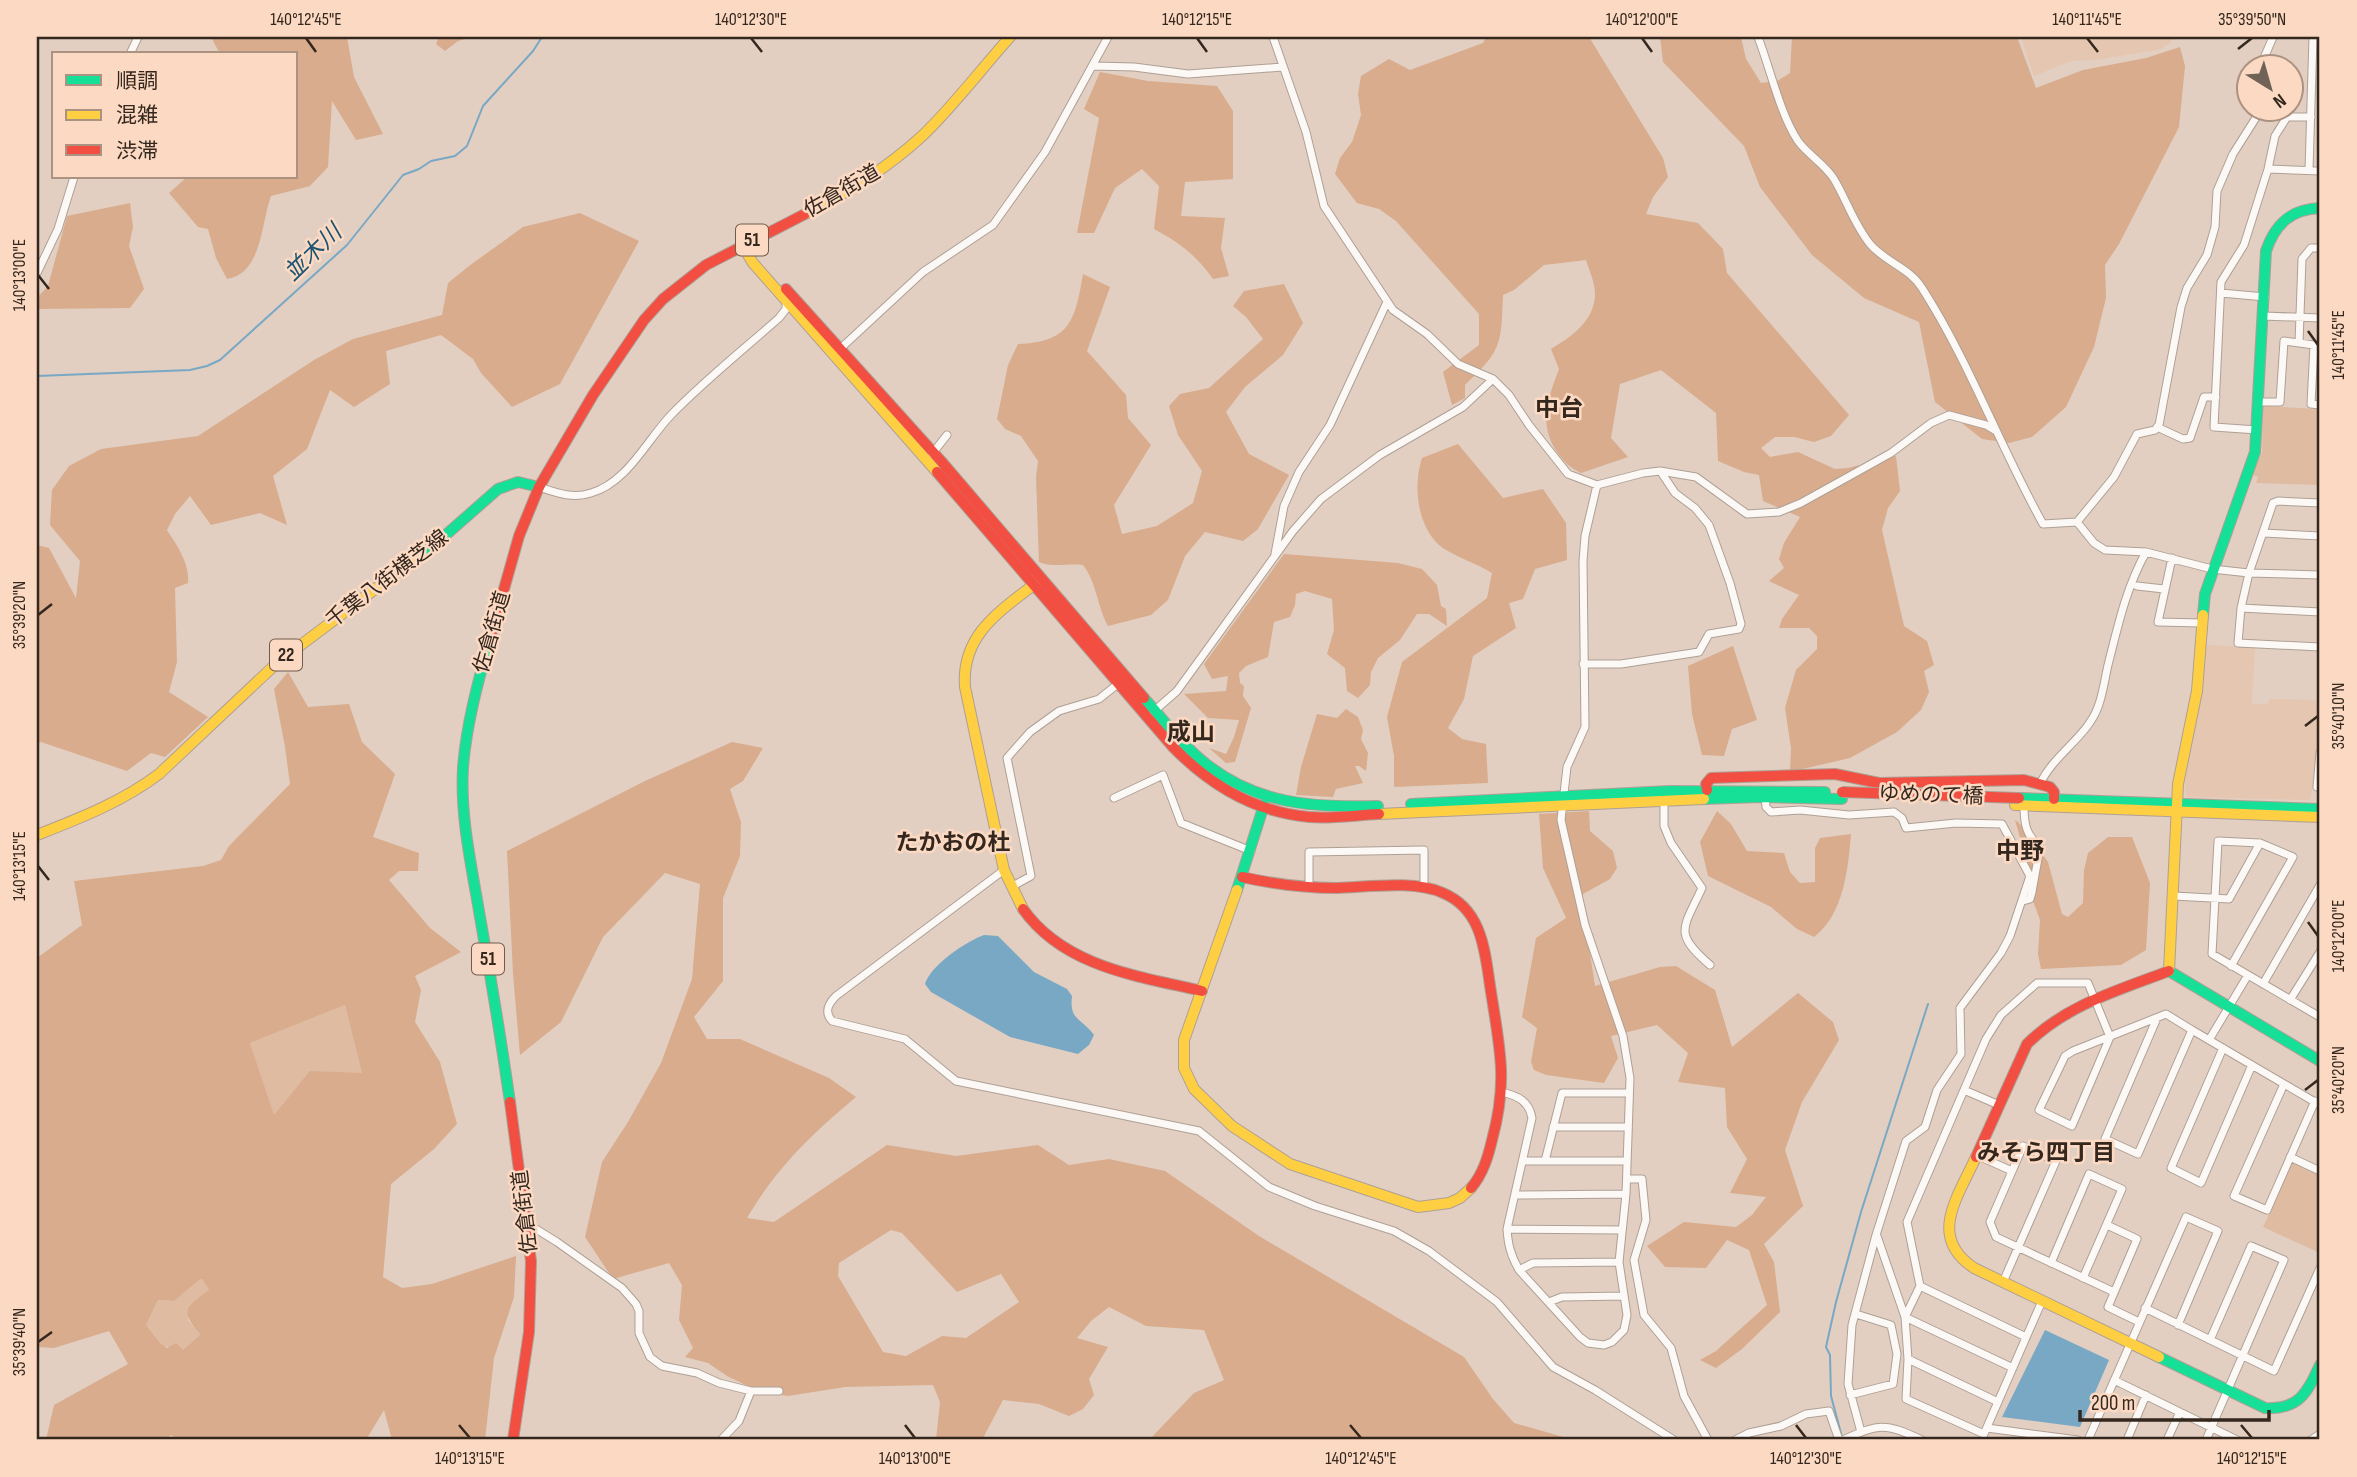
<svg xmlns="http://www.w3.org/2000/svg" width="2357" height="1477" viewBox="0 0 2357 1477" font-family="'Sofia Sans Condensed','Noto Sans JP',sans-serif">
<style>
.built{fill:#e5c6b0}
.green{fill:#dfbba2}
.forest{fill:#d8ac8c;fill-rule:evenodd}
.water{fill:#79a8c4}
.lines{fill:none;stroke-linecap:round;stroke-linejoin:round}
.stream{stroke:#79a8c4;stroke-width:2}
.street-casing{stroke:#aea095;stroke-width:9}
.fast-casing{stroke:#aea095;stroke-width:12}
.slow-casing{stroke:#aea095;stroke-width:12}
.jam-casing{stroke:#aea095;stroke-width:12}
.street{stroke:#fbf8f6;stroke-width:7}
.fast{stroke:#16e098;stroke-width:10}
.slow{stroke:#ffcf43;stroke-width:10}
.jam{stroke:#f24e42;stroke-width:10}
.jam-bridge-casing{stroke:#aea095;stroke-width:12;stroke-linecap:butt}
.jam-bridge{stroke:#f24e42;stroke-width:10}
.ticks{fill:none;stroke:#34271e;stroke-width:2.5}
.labels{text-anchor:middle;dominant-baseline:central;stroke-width:5;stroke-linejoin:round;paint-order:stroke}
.shield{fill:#fcd9c2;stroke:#705c4f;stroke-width:2}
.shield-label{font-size:19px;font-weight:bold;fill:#34271e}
.street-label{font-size:21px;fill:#34271e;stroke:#fcd9c2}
.water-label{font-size:23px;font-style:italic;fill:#195473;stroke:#fcd9c2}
.neighbourhood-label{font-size:23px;font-weight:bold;fill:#34271e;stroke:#fcd9c2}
.quarter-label{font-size:24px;font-weight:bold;fill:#34271e;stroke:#fcd9c2}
.neatline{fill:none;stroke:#34271e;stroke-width:2.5}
.ticks-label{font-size:18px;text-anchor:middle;fill:#34271e}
</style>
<rect width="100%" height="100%" fill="#e2cfc2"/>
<path class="built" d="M2021 37H2172L2171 42 2161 49 2096 60 2071 61 2034 76Z
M2206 645 2255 647 2252 704H2268L2269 699 2320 700 2315 776 2310 800 2186 797 2185 781 2190 740Z"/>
<path class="green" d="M2263 406 2320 409V485L2256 483 2258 477 2252 475 2262 452Z
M345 1005 362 1073 274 1116 250 1043Z
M2293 1162 2320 1174V1253L2263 1227Z
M199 1279H202L209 1290 190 1304 188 1320 200 1334 199 1336 183 1350 163 1346 146 1325 158 1300 174 1301Z"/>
<path class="forest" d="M211 37H347L354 77 383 134 356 140 332 101 328 167 310 186 271 196C261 223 262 274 227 279L216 258 208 229 198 227 169 193 187 177H296V54H220Z
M439 37H472L458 41 445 51 436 44Z
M1486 37H1589L1663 158 1668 177 1653 197 1646 214 1698 223 1723 249 1727 273 1849 415 1831 436 1814 442 1794 437H1775L1761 448 1770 457 1798 452 1835 469 1848 468 1896 456 1900 491 1888 508 1882 530 1904 626 1927 641 1934 665 1924 671 1929 692 1921 710 1897 732 1850 758 1790 772 1791 748 1785 708 1796 670 1817 649V636L1809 628H1779L1782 619 1799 595 1769 581 1784 568 1779 559 1784 543 1800 517 1763 501 1759 475 1744 472 1718 461 1716 413 1661 370 1620 384 1611 438 1628 457 1581 473C1569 467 1565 463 1557 452 1538 424 1548 398 1559 369L1551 349C1572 336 1595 321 1595 293 1595 283 1589 270 1586 260L1544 265 1514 290 1503 295C1501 345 1502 350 1465 385V398L1452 405 1443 372 1479 345V314L1396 221 1379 209 1357 203 1335 174 1340 158 1352 142 1361 115 1358 94 1361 76 1389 59 1410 70 1483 43Z
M1660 37H1741L1746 59 1761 83 1777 81 1790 73 1792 37H2017L2036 88 2083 70 2146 58 2180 47 2185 66 2179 127 2119 244 2105 265 2106 298 2094 347 2066 407 2032 437 2009 443 1982 439 1935 402 1919 322 1864 298 1812 255 1760 187 1744 146 1663 62Z
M1100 72 1148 81 1217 86 1233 111V179L1185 182 1181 216 1225 218 1221 248 1229 276 1213 279C1196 255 1180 243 1154 229L1159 186 1142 169 1115 188 1094 233H1077L1099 118 1084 109Z
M130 203 133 227 129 246 144 289 130 308 37 309V298L48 286 67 216Z
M580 213 639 241 560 384 512 407 481 373 473 359 441 335 386 351 390 384 354 407 330 390 307 449 273 476 287 525 260 513 211 525 190 496 175 514 167 530C177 545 190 564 188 583L175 588 177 662 169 692 208 717 165 757 151 753 127 771 41 742 37 744V545L49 548 76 598 80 561 50 525 52 490 69 466 101 449 198 436 314 360 353 339 442 315 448 283 469 266 523 227Z
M1083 274 1110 287 1087 351 1126 395 1128 418 1151 445 1114 505 1122 534 1157 526 1193 503 1202 471 1178 435 1169 406 1180 394 1209 388 1263 339 1246 317 1233 306 1244 291 1284 284 1303 323 1283 355 1245 387 1226 412 1249 454 1289 475 1258 529 1243 541 1205 532 1185 556 1168 600 1151 615 1108 626C1097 606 1097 583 1083 565 1070 563 1052 568 1039 562L1036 477 1038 461 1021 436 1005 429 997 419 1008 365 1018 344C1070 342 1075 321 1083 274Z
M1458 444 1503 498 1543 489 1566 523 1567 560 1535 569 1523 599 1509 603 1516 628 1473 656 1464 699 1448 728 1462 739 1486 744 1488 783 1394 787V756L1387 717 1402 662 1487 598 1492 573C1477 563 1452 556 1439 545 1417 525 1413 485 1422 458Z
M1284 554 1398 563 1422 569 1437 585 1441 606 1446 609 1447 626 1429 614H1417L1400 640 1378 658 1371 672 1370 685 1358 698 1347 691 1345 668 1327 654 1334 630 1332 599 1305 591 1296 594 1295 605 1290 617 1274 622 1268 657 1246 666 1239 673 1240 683 1244 686 1243 696 1251 708 1235 762 1226 763 1209 748 1226 754 1234 737 1239 720 1208 718 1184 694 1226 691 1228 676 1212 679 1204 664Z
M1733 646 1757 720 1732 729 1724 756 1702 755 1692 714 1688 666Z
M288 672 308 707 349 704 362 742 395 774 373 837 419 853 418 871H399L389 880 430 928 461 952 415 976 421 990 415 1022 440 1062 457 1124 434 1149 391 1184 383 1277 402 1288 432 1284 516 1256 514 1297 494 1358 485 1440H392L384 1410 366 1440H181L170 1435 168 1440H46L54 1405 128 1364 109 1331 54 1348 37 1347V958L82 925 74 881 203 866 221 860 229 846 290 784 285 747 274 689ZM345 1005 362 1073 310 1071 274 1115 250 1043ZM200 1279H202L209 1290C186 1307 179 1309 200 1334L199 1336 183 1350 176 1343 167 1348 161 1344 146 1325 158 1300 174 1301Z
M1346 709 1358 717 1363 730 1361 739 1368 753 1366 771 1359 766H1355L1363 783 1336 789 1333 797 1296 795 1301 767 1317 714 1337 718Z
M732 742 763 748 743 781 730 789 741 822 740 856 723 898V981L694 1017 707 1039H740L829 1078 856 1097C811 1135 777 1167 747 1218L774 1222 887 1145 956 1156 1038 1145 1069 1165 1109 1159 1165 1171 1259 1236 1464 1357 1493 1399 1514 1423 1574 1440H1149L1194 1393 1224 1380 1204 1330 1146 1326 1109 1307 1091 1321 1077 1338 1108 1347 1089 1379 1094 1395 1083 1409 1069 1416 1039 1404 1003 1400 982 1440H936L940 1402 933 1385 845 1387 788 1396 758 1391 727 1376 708 1363 685 1357 693 1348 679 1320 682 1285 669 1263 613 1279 585 1237 602 1162 628 1122 661 1063 692 979 700 884 665 873 603 937 561 1022 520 1055 513 974 507 851 645 781ZM891 1230 902 1233 957 1292 1001 1274 1019 1302 966 1338 942 1336 906 1356 883 1352 838 1276 839 1263Z
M1589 811 1590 831 1613 851 1617 868 1610 879 1583 894V908L1595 986 1660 967 1676 966 1715 990 1732 1047 1798 993 1833 1022 1839 1040 1802 1102 1785 1150 1803 1206 1764 1244 1774 1262 1780 1312 1742 1349 1716 1368 1700 1360 1716 1351 1767 1305 1749 1250 1727 1240 1706 1268 1665 1267 1647 1246 1684 1222 1736 1227 1752 1215 1766 1197 1730 1193 1747 1159 1727 1127 1725 1088 1678 1082 1688 1053 1657 1025 1611 1036 1618 1058 1604 1083 1546 1075 1534 1070 1531 1062 1537 1028 1522 1017 1536 938 1566 918 1543 868 1539 814Z
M1717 811 1731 824 1747 851 1784 853 1790 872 1800 883 1815 882V848L1820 838 1851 834C1848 869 1844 914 1814 937L1797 929 1771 907 1708 876 1700 842Z
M2015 820 2019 823 2048 862 2062 914 2068 917 2083 903 2084 870 2088 853 2108 837H2132L2150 883 2146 950 2121 965 2041 969 2038 954 2040 920 2032 898 2029 869Z"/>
<path class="water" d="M984 935 998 936 1034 972 1067 989 1072 996C1069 1021 1082 1018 1094 1035L1089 1045 1078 1054 1010 1037 931 992 925 984C931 965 965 942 984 935Z
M2045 1330 2109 1360 2080 1427 2002 1417Z"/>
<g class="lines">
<path class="stream" d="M37 376 190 370 207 366 220 360 347 245 403 175 419 169 431 161 455 156 467 146 483 106 533 51 542 37
M1842 1437 1831 1396 1830 1355 1826 1347 1836 1302 1861 1212 1928 1004"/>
<defs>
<path id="street" d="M1273 37 1306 132 1324 206 1393 310 1427 334 1458 364 1493 379 1509 395 1529 425 1568 474 1597 485 1643 473 1660 471 1696 477 1747 514 1779 512 1801 503 1891 453 1931 423 1949 415 1986 425 1996 431
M1758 37C1770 68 1780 114 1798 141 1808 155 1825 164 1834 179 1847 201 1854 224 1870 244 1885 262 1910 268 1922 288 1970 363 2000 447 2043 524L2077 522 2094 543 2105 550 2146 552 2212 569 2249 573 2241 608 2238 643 2320 647
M130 54 138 37
M1094 66 1134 67 1188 74 1282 67
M2263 66 2264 58 2273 37
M2268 169 2320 171
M2309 170 2313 37
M37 273 58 229 74 177
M2221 293 2265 297
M2263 316 2320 318
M2299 343 2302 259 2311 248H2320
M840 353 841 348 923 272 993 225 1045 152 1108 37
M2259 402H2280L2284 341 2314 345 2311 404 2320 405
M2157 427 2183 439 2190 438 2204 397H2216
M2257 430 2214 427 2221 282 2244 245 2268 169 2275 136 2287 117H2311
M932 454 947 435
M539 487C557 493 573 499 591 493 627 483 647 440 671 415 705 380 743 350 779 318L786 309V301
M2320 503 2278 501 2273 503 2249 573 2320 575
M2077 522 2114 477 2137 434 2155 430 2159 425 2181 307 2187 288 2207 255 2215 227 2217 191 2233 154 2257 116 2258 108
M2264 533 2320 536
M1275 554 1284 506 1299 472 1330 425 1387 302
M2172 558 2158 622 2202 623
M2137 586 2164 589
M2241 608 2320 612
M1583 664H1621L1699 652 1709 634 1739 629 1741 624 1730 583 1709 525 1695 508 1675 493 1661 472
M1153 712 1177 691 1293 531 1321 499 1380 455 1463 407 1493 379
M2320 752 2317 787H2320
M2040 784C2054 754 2087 737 2098 707 2103 694 2105 678 2108 665 2118 626 2126 588 2146 552
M1765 797 1766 807 1771 812 1800 810 1849 815 1894 812 1902 818 1906 828 1956 823 2002 824 2030 876 2010 936 2001 953 1960 1008 1961 1054 1937 1090 1925 1127 1906 1141 1876 1235 1852 1325 1848 1384 1861 1432
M1114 798 1163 775 1181 823 1251 851
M1664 800V826L1671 843 1702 888C1683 929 1673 933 1710 965
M1004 870 836 996C828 1004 824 1012 832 1021L905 1039 956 1081 1199 1131 1269 1187 1315 1206 1394 1231 1429 1251 1497 1302 1553 1367 1595 1390 1674 1440
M1011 887 1031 876 1007 758 1030 732 1059 711 1099 699 1119 683
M1309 887V852L1424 850V887
M2174 896 2229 899 2260 843
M2023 901 2030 899 2032 892 2040 847C2026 835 2024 824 2024 806
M2231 966 2293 857 2260 843 2218 841 2212 954 2320 1017
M2263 984 2320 885
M2290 1000 2320 952
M2157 1018 2105 1139 2138 1154 2192 1030 2320 1105
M2209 1040 2248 975
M2223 1048 2171 1168 2201 1183 2252 1065
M2284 1084 2234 1196 2267 1210 2315 1101
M1964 1090 1999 1105
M1502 1092C1518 1096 1529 1101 1532 1118L1507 1229C1508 1245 1511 1256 1519 1270L1580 1337 1588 1343 1604 1345 1612 1342 1624 1330 1627 1315 1619 1262 1626 1194 1630 1078 1623 1036 1585 925 1561 820 1567 767 1585 727 1583 561 1585 536 1597 485
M1553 1127H1628
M1976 1155 2012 1171
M2290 1157 2320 1171
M1524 1161H1627
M1545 1161 1562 1093H1629
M1627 1179H1642L1646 1220 1634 1260 1644 1315 1671 1348 1684 1396 1708 1440
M1516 1195 1626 1194
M528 1224 557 1242 622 1288 636 1304 639 1311V1333L650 1357 662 1366 697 1373 719 1383 751 1391
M2107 1225 2137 1239 2108 1307 2139 1322
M1507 1229 1622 1230
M1877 1236 1905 1317 2013 1368
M2051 1263 2089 1174 2122 1189 2083 1278
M1519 1270 1533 1263 1619 1262
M2003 1282 2056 1161 2023 1146 1990 1222 1996 1237C2035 1255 2075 1274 2114 1292
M1920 1286 2026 1337
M2042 1301 1984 1434 1906 1399 1908 1359 1905 1317 1920 1286 1907 1222 1986 1039 2001 1015 2037 983H2088L2110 1037 2072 1126 2039 1110 2065 1056 2073 1051 2166 1014 2192 1030
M1549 1302 1562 1297 1624 1296
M2145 1308 2274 1371 2320 1268
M1908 1359 1998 1402
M2114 1380 2237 1440
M1850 1395 1893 1384 1897 1354 1891 1325 1856 1314
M1987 1428 2078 1440
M721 1440 739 1421 751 1391H779
M1735 1440 1749 1433 1781 1426 1806 1414 1829 1411 1839 1440
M1843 1440C1880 1423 1885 1423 1922 1440
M2088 1440 2186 1217 2218 1231 2178 1325
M2127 1440 2146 1395
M2167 1440 2180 1412
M2206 1440 2284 1260 2251 1246 2210 1340
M2311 1440 2320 1434"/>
<path id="fast" d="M411 562 440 540 498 489 518 482 539 487
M2203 615 2205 594 2255 452 2266 251C2275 224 2291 209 2320 208
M489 642C478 682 466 726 463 768 460 817 472 868 480 917 491 978 501 1040 510 1102
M1144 698C1162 718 1179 741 1199 758 1251 804 1312 808 1378 806
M2019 798 2320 809
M1704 799 1760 797 1842 799
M1411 804 1670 791 1825 792
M1237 890 1264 805
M2169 971 2320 1061
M2159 1357 2265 1408C2299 1410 2307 1393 2320 1365"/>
<path id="slow" d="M805 214C847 193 886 169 921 137 951 109 982 68 1010 37
M742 245 753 263 937 472
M2015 805 2320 817
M1379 814 1704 799
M37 835C80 818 122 802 159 774L277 663 411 562
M1237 890 1184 1040V1068L1194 1089 1232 1126 1290 1164 1418 1207 1449 1203 1460 1198 1471 1188
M1023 909 1004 870 965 687C961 633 1002 610 1040 580
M2169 971 2178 784 2197 691 2203 615
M1976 1157C1958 1197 1927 1237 1974 1268L2159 1357"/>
<path id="jam" d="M786 289 941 461 1144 698
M937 472 1173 747C1210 785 1255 812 1309 817 1332 819 1356 815 1379 814
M489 642 519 536 539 487 593 395 644 320 663 299 706 265 805 214
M1707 790 1706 784 1711 778 1835 774 1879 783 2024 780 2050 787 2054 792V799
M1242 877C1273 884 1305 888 1337 888 1369 887 1414 880 1443 893 1484 910 1485 955 1491 992 1500 1050 1508 1081 1492 1140 1488 1157 1483 1174 1471 1188
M1023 909C1064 967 1138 976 1202 991
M510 1102 531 1261 529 1332 513 1440
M1976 1157 2027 1044C2066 1005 2119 990 2169 971"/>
</defs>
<use href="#street" class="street-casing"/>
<use href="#fast" class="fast-casing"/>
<use href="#slow" class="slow-casing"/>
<use href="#jam" class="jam-casing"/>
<use href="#street" class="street"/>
<use href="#fast" class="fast"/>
<use href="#slow" class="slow"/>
<use href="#jam" class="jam"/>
<defs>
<path id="jam-bridge" d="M1842 792 2019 798"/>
</defs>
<use href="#jam-bridge" class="jam-bridge-casing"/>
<use href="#jam-bridge" class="jam-bridge"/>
</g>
<path class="ticks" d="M306 38 316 52M751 38 762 52M1197 38 1207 52M1642 38 1652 52M2087 38 2098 52M2238 49 2252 38M38 275 49 289M2308 331 2318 345M38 615 52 604M2305 726 2318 716M38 866 49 880M2308 922 2318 936M2305 1090 2318 1080M38 1342 52 1332M459 1425 470 1438M905 1425 915 1438M1350 1425 1361 1438M1796 1425 1806 1438M2241 1425 2252 1438"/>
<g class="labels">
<g class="shield">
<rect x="736" y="224.5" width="32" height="31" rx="5"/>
<rect x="270" y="639.5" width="32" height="31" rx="5"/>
<rect x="472" y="943.5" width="32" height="31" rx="5"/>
</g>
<g class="shield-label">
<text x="752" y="240">51</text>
<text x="286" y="655">22</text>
<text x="488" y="959">51</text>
</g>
<g class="street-label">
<text transform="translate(842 191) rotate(-30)">佐倉街道</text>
<text transform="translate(387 579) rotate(-37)">千葉八街横芝線</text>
<text transform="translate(492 632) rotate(-74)">佐倉街道</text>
<text transform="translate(1931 795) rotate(2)">ゆめのて橋</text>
<text transform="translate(525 1212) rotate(-97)">佐倉街道</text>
</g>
<g class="water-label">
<text transform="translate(313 253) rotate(-44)">並木川</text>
</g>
<g class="neighbourhood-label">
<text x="953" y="843">たかおの杜</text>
<text x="2046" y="1153">みそら四丁目</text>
</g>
<g class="quarter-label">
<text x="1559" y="408">中台</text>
<text x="1191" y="732">成山</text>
<text x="2020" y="851">中野</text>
</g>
</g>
<rect width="2357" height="1477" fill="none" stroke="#fcd9c2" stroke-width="77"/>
<rect x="52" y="52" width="245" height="126" fill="#fcd9c2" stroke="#ac9280" stroke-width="2"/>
<rect x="66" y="75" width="35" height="10" fill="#16e098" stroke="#ac9280" stroke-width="2"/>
<text x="116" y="88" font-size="21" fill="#34271e">順調</text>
<rect x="66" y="110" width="35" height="10" fill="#ffcf43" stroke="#ac9280" stroke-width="2"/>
<text x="116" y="122" font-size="21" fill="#34271e">混雑</text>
<rect x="66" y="145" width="35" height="10" fill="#f24e42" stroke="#ac9280" stroke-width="2"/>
<text x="116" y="158" font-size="21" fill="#34271e">渋滞</text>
<g transform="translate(2270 88) rotate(143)"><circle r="33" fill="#fcd9c2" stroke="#ac9280" stroke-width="2"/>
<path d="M0-5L12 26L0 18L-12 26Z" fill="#716257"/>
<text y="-10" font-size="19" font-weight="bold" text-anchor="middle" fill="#34271e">N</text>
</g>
<path d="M2080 1410v10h189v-10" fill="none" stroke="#34271e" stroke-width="3.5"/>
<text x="2091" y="1410" font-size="21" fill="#34271e" stroke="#fcd9c2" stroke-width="5" paint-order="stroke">200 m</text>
<rect x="38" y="38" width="2280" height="1400" class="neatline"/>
<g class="ticks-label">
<text x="306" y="25">140°12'45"E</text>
<text x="751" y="25">140°12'30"E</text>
<text x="1197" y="25">140°12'15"E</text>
<text x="1642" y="25">140°12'00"E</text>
<text x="2087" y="25">140°11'45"E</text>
<text x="2252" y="25">35°39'50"N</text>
<text transform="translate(19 275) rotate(-90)" y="6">140°13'00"E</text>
<text transform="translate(2338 345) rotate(-90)" y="6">140°11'45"E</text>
<text transform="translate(19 615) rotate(-90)" y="6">35°39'20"N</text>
<text transform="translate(2338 716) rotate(-90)" y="6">35°40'10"N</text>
<text transform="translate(19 866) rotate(-90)" y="6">140°13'15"E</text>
<text transform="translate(2338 936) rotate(-90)" y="6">140°12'00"E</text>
<text transform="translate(2338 1080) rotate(-90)" y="6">35°40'20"N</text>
<text transform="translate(19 1342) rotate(-90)" y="6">35°39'40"N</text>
<text x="470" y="1464">140°13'15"E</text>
<text x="915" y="1464">140°13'00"E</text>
<text x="1361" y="1464">140°12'45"E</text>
<text x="1806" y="1464">140°12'30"E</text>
<text x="2252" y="1464">140°12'15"E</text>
</g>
</svg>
